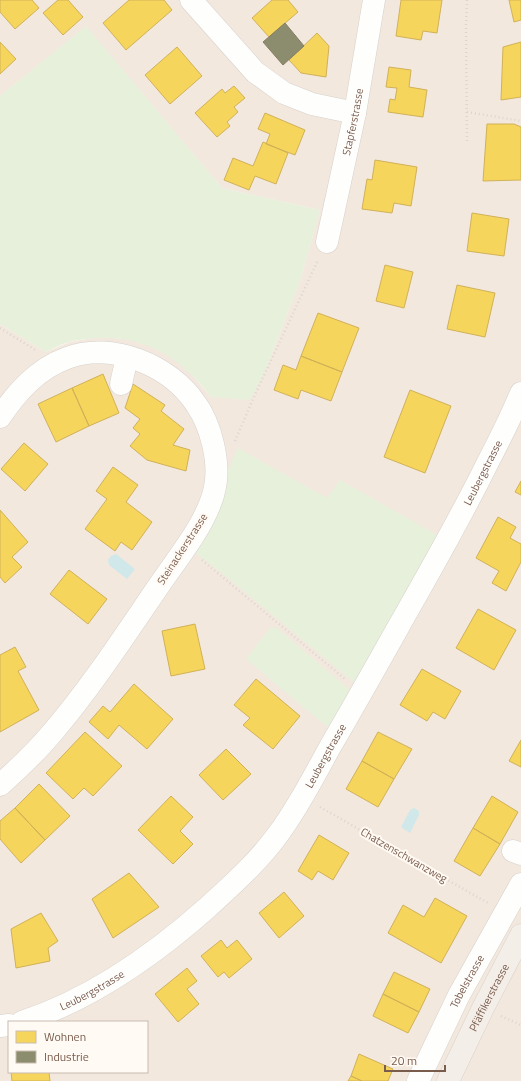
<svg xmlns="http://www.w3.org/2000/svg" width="521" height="1081" viewBox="0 0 521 1081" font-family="'Titillium Web',sans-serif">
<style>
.residential{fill:#f2e8de;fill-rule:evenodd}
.green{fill:#e7f0db}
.water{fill:#d0e8ea}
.homes{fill:#f6d55c;stroke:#d1b158}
.industry{fill:#8c8c6e;stroke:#877e64}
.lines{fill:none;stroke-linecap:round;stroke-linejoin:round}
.minor-casing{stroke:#d7d1cb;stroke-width:23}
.major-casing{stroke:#dad1cc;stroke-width:23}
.path{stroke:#dcd5d0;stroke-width:2.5;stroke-dasharray:1 3;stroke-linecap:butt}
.minor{stroke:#fefefd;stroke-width:22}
.major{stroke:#f3eee8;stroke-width:22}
.labels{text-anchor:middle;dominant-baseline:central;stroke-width:4;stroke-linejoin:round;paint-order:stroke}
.street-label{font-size:11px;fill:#7a5c4d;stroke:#fffaf3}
</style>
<rect width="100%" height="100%" fill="#f9f5f0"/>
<path class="residential" d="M0 0H521V1081H0V324L46 352 70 342 99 337 127 339 148 345 168 355 188 370 211 397 265 371 300 281 320 210 222 188 86 27 0 96ZM9 1022H147V1072H9Z"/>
<path class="green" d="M86 26 222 188 320 210 300 281 265 371 250 400 211 397C181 356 139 332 87 339 81 340 74 340 69 342 61 344 54 348 46 352L0 324V96Z
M238 448 327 498 340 480 439 536 356 684 228 578 192 550Z
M271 627 277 628 351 691 331 730 246 659Z"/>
<path class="water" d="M116 554 135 569 127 579 109 565 108 560 111 556Z
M414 808 419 811V815L410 833 401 827 410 810Z"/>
<path class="homes" d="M0 0H32L39 8 15 29 0 12Z
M58 0H68L83 17 63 35 43 13Z
M129 0H164L172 10 126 50 103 23Z
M272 0H288L298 12 269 37 252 18Z
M401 0H442L437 33 423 31 421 40 396 36Z
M509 0H521V20L514 22Z
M317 33 329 46 326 77 301 73 289 60Z
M0 42 16 59 0 74Z
M521 42V97L501 100 503 47Z
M177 47 202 76 170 104 145 75Z
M389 67 411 70 409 87 427 90 423 117 388 112 390 99 395 100 397 88 386 87Z
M234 86 245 98 234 107 238 112 227 122 230 126 217 137 195 113 222 89 225 93Z
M265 113 305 130 295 155 266 144 270 134 258 129Z
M487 124H514L521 127V180L483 181Z
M263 142 288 153 276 184 255 176 249 190 224 180 233 158 253 166Z
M375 160 417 167 411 206 394 203 392 213 362 209 367 179 372 180Z
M472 213 509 219 504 256 467 251Z
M385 265 413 272 404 308 376 301Z
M457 285 495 293 485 337 447 329Z
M318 313 359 328 342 372 301 356Z
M301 356 342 372 331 401 301 390 298 399 274 390 283 365 296 370Z
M103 374 119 413 89 426 72 388Z
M133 384 165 405 161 411 184 429 173 445 190 450 186 471 147 460 130 446 140 434 133 428 140 419 125 408Z
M72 388 89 426 56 442 38 404Z
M410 390 451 406 425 473 384 457Z
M24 443 48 464 25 491 1 469Z
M113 467 138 485 126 502 152 522 132 550 121 542 115 551 85 529 107 499 96 491Z
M521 481V495L515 492Z
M0 510 28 542 12 557 22 567 5 583 0 577Z
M498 517 516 527 510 538 521 544V562L506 591 492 583 499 571 476 558Z
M69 570 107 599 88 624 50 594Z
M478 609 516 630 494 670 456 648Z
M195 624 205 669 171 676 162 631Z
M15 647 26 667 18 671 39 710 0 732V655Z
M422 669 461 691 445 719 433 712 427 721 400 705Z
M256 679 300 716 273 749 243 725 250 718 234 705Z
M134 684 173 719 147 749 119 725 108 739 89 722 103 706 110 712Z
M85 732 122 766 93 796 84 788 73 799 46 773Z
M378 732 412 749 394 779 362 761Z
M521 740V767L509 761Z
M226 749 251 774 223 800 199 775Z
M362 761 394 779 378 807 346 789Z
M39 784 70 816 45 840 15 808Z
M171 796 193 817 180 831 193 844 173 864 138 830Z
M492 796 518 812 500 844 473 828Z
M15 808 45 840 21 863 0 839V821Z
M473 828 500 844 480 876 454 861Z
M319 835 349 853 333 880 318 871 312 880 298 871Z
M129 873 159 907 113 938 92 899Z
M284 892 304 916 279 938 259 913Z
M435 898 467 916 441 963 388 933 403 905 424 917Z
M41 913 58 941 48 948 50 961 16 968 11 929Z
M221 940 227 948 237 940 252 959 229 978 224 972 218 977 201 956Z
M187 968 197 981 187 989 199 1004 178 1022 155 994Z
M394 972 430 989 419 1012 383 994Z
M383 994 419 1012 408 1033 373 1016Z
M359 1054 393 1069 388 1081H362L351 1076Z
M11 1072H49L50 1081H12Z
M351 1076 362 1081H348Z"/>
<path class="industry" d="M285 23 304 46 283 65 263 42Z"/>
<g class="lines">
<defs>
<g id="minor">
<path d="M191 0 255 72 284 93 312 104 355 113"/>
<path id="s1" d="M327 242 355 113 374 0"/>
<path d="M121 384 127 357"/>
<path d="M0 417C17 392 37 369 67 358 112 341 170 365 196 404 211 425 220 462 215 487 209 520 179 556 160 584 125 635 92 686 52 733 36 752 18 769 0 785"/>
<path d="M513 851 521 854"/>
<path id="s2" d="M22 1022C92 999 153 956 208 907 233 884 259 861 279 833 299 806 314 776 330 747 354 706 377 665 400 624 430 571 460 519 487 464 499 441 511 417 521 393"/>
<path d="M0 1026 9 1025"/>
<path id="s3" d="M418 1081 459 995 521 884"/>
</g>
<g id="major">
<path id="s4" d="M448 1081 483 1008 521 935"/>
</g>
</defs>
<use href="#minor" class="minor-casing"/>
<use href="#major" class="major-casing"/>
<path class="path" d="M467 0 466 25 467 143
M467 112 521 121
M0 328 37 351
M235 441 253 399 318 260
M202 560 345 679
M320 807 488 903
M501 1016 521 1025"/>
<use href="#minor" class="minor"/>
<use href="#major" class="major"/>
</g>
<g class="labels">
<g class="street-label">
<text stroke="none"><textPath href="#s1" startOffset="123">Stapferstrasse</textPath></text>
<text stroke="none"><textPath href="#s2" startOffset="737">Leubergstrasse</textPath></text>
<text transform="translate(182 549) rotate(-57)">Steinackerstrasse</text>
<text stroke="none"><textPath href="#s2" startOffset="413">Leubergstrasse</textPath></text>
<text transform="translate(404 855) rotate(30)">Chatzenschwanzweg</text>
<text stroke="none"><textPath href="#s3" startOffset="111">Tobelstrasse</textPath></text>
<text stroke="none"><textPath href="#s2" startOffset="77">Leubergstrasse</textPath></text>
<text stroke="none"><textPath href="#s4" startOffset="93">Pfäffikerstrasse</textPath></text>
</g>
</g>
<rect x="8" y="1021" width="140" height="52" fill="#fffaf3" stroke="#cabbb1"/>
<rect x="16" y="1031" width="20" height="12" fill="#f6d55c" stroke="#cabbb1"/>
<text x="44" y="1041" font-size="12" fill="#7a5c4d">Wohnen</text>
<rect x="16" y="1051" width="20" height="12" fill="#8c8c6e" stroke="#cabbb1"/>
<text x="44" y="1061" font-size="12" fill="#7a5c4d">Industrie</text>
<path d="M385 1065v6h60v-6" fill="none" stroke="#7a5c4d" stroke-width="2"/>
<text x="391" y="1065" font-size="12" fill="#7a5c4d" stroke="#fffaf3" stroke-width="3" paint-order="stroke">20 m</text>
</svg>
